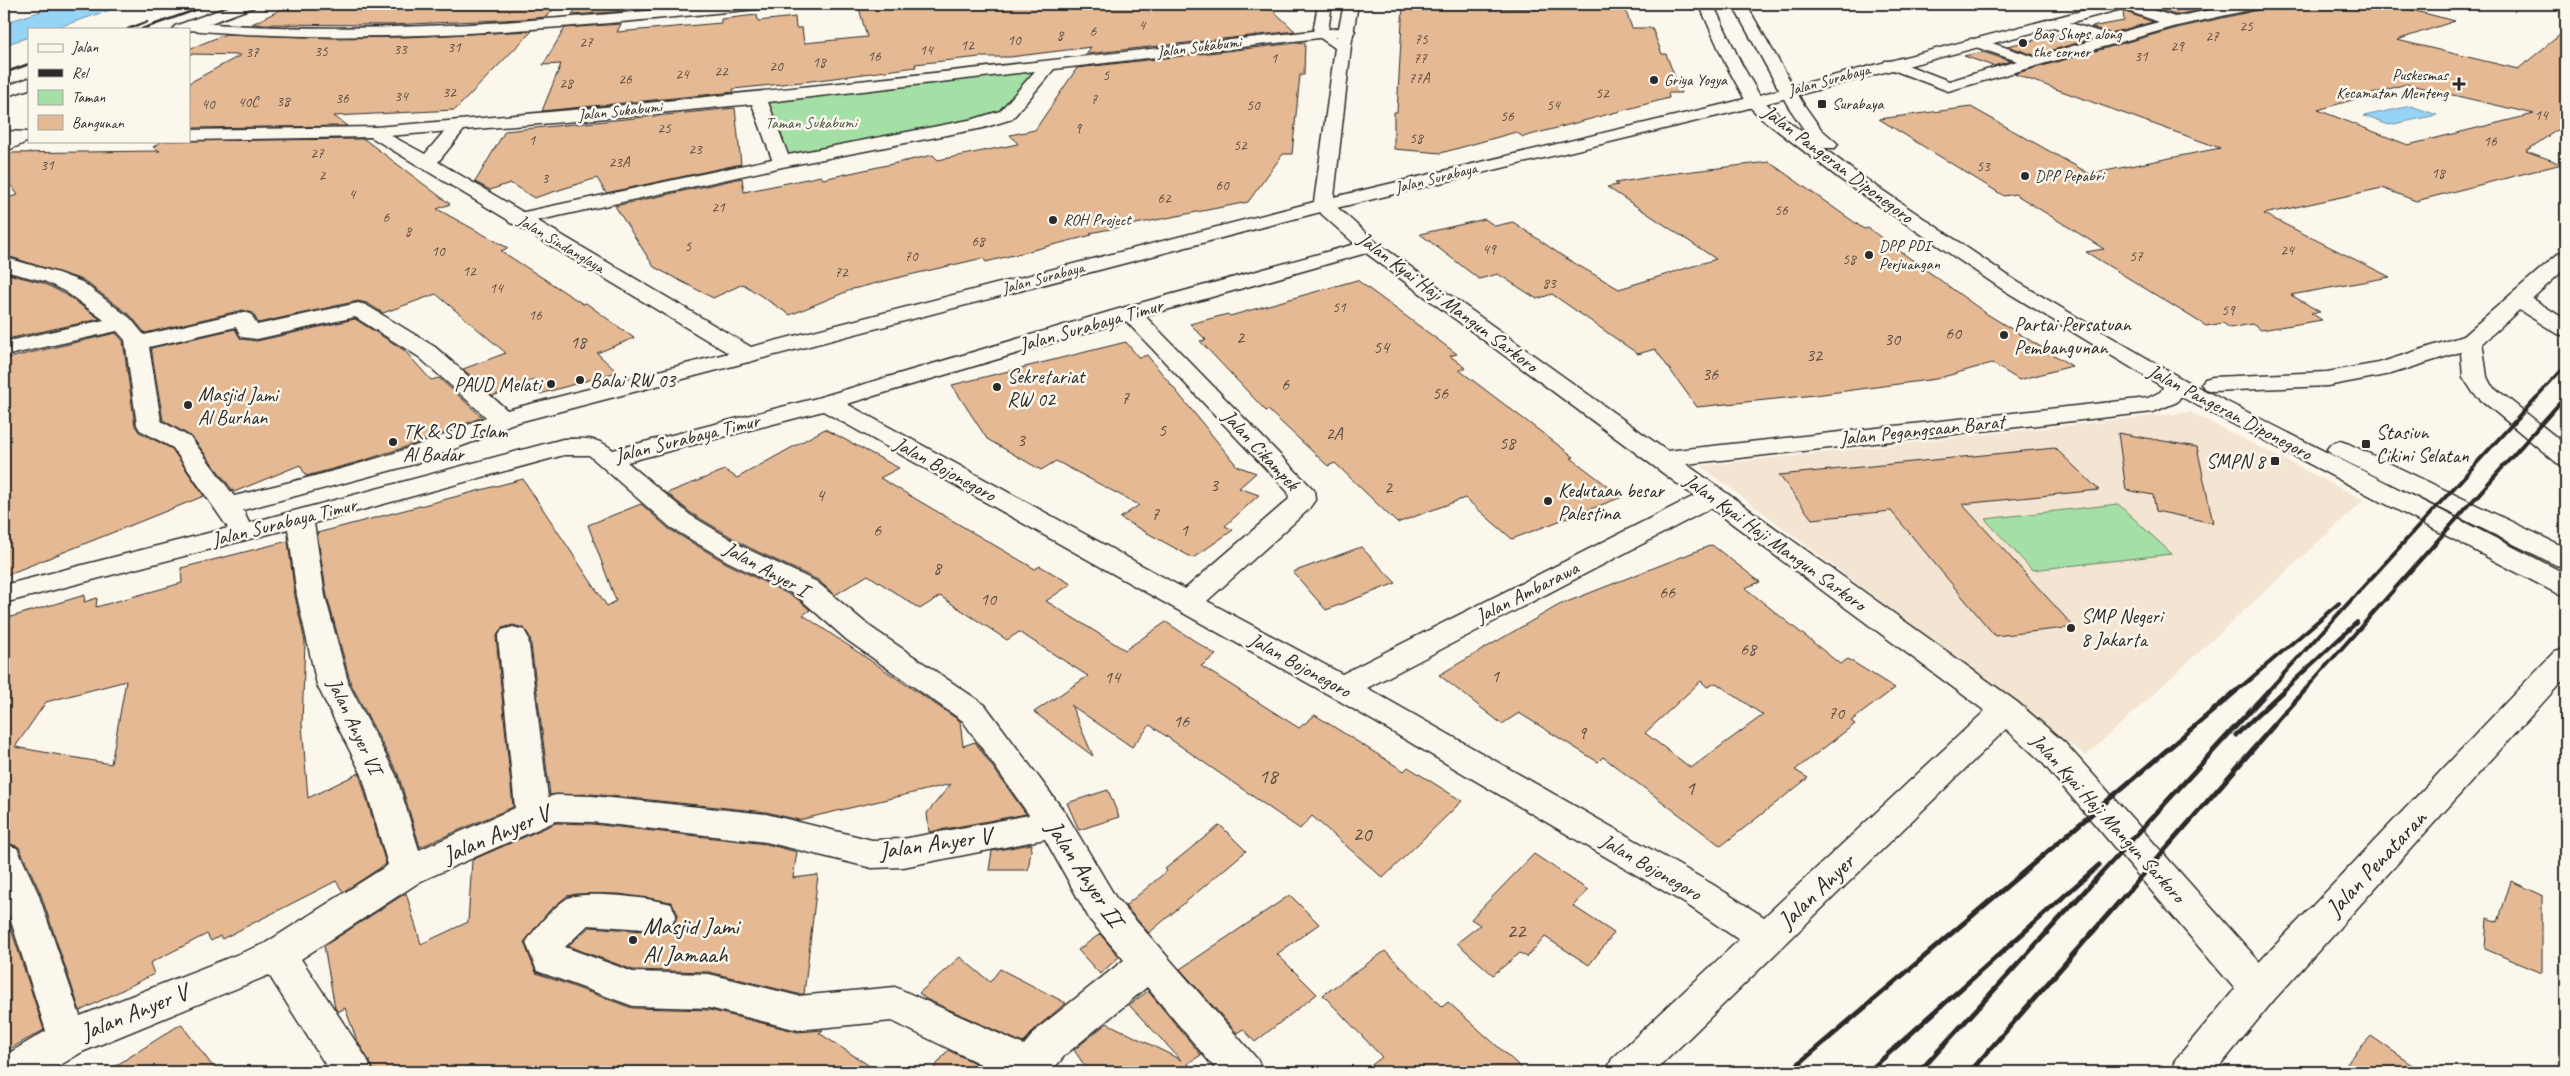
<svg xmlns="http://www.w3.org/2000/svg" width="2570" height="1076" viewBox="0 0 2570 1076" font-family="Caveat,sans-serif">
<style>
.built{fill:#f4e4d2}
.green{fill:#a4dfa5;stroke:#688568}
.water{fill:#96d4f7;stroke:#6b90a5}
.building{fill:#e4b994;stroke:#2b2b2b;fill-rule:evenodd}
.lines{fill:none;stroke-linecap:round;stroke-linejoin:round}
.minor-casing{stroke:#2b2b2b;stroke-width:3}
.tertiary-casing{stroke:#2b2b2b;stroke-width:3}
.secondary-casing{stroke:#2b2b2b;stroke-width:3}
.minor{fill:#fbf7ec;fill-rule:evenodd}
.tertiary{fill:#fbf7ec;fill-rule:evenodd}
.secondary{fill:#fbf7ec;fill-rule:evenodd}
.rail-far3{stroke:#2b2b2b;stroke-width:2.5}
.rail-far2{stroke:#2b2b2b;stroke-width:3}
.rail-far1{stroke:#2b2b2b;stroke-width:4}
.rail{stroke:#2b2b2b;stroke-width:5}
.poi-dot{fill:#2b2b2b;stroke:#fbf7ec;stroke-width:2}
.labels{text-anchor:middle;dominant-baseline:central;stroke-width:5;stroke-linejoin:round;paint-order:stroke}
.far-number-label{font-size:15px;fill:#594e45}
.far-poi-label{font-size:16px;fill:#2b2b2b;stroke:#fbf7ec;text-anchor:start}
.far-street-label{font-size:16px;fill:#2b2b2b;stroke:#fbf7ec}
.far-park-label{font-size:16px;fill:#49584a;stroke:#fbf7ec}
.number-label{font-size:18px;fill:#594e45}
.street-label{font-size:20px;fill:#2b2b2b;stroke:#fbf7ec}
.poi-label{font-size:20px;fill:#2b2b2b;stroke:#fbf7ec;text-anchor:start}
.near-number-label{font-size:21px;fill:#594e45}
.near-street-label{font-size:24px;fill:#2b2b2b;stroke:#fbf7ec}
.near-poi-label{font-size:24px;fill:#2b2b2b;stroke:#fbf7ec;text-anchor:start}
</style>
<rect width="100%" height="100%" fill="#fbf7ec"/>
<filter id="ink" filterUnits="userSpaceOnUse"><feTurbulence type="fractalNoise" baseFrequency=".02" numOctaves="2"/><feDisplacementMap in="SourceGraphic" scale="10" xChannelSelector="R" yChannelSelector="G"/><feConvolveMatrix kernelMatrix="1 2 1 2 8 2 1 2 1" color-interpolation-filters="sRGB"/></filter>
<g filter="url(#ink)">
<path class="built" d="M2190 412 2364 500 2086 756 1701 466Z"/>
<path class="green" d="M1039 67 1010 106 987 119 788 158 766 99Z
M2118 504 2172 554 2032 570 1985 519Z"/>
<path class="water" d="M64 4H128L53 29H29V37L4 45V23Z
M2411 106 2437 115 2389 125 2364 116Z"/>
<path class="building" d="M305 4H559L546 17 523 19 389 25 252 24 284 8H294Z
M579 4H629L626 11 572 15Z
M895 4H1160L1162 6 1221 4 1235 8 1266 4 1295 31 1086 54 1091 47 1010 57H980L915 64 916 67 811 81 733 89 734 92 542 111 561 64 543 65 565 28 621 24 617 32 721 23V19L757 15 758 21 795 17 796 28H802L804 43 867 37 859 8Z
M1403 4H1465V7L1574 10 1572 4H1623L1632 28H1652L1662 54H1666L1681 93H1668L1669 98 1523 137 1516 132 1441 153 1394 149V112H1397Z
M2147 4H2231L2175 15 2143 5Z
M2267 4H2388L2455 21 2397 40 2518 69 2566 30V124L2526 151 2562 164 2416 201 2382 188 2264 214 2390 277 2291 295 2320 312 2311 313 2322 320 2261 330 2252 324 2230 328 2223 323 2206 326 2086 252 2104 249 2015 194 2004 196 1879 119 1971 107 2090 174 2220 148 2014 74 2177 28 2263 9ZM2406 84 2534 114 2408 145 2318 110Z
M2123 11 2153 22 2110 33 2091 27 2124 21Z
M532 31 455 110 334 116 347 126 189 128V83L241 55 189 54V49L226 34 333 38 405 37Z
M2066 33 2088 40 2034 55 2007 46Z
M1305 42 1304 75H1300L1292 154H1283L1248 202 1090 233 1092 235 986 262 983 258 901 277 853 289 790 315 743 284 713 298 654 267 615 206 742 178 744 192 821 176 823 179 933 155 938 160 1018 144 1010 135 1035 130 1077 68Z
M1983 52 2011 61 1993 66 1964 56Z
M735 108 741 164 606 193 597 178 534 198 510 183 490 190 475 182 505 131Z
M364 139 450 204 437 209 508 248 501 251 583 304 586 303 634 338 597 353 617 372 540 394 535 379 493 396 463 369 506 353 436 294 383 313 367 303 358 301 258 323 253 313 243 310 145 333 131 316 83 280 4 255V199L18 195 4 176V154L7 153 160 151 153 147 162 141Z
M1769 162 1864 229 1868 228 1987 314 2072 366 2019 380 1992 363 1936 379 1815 395 1697 407 1655 349 1638 354 1552 294 1537 299 1498 274 1479 279 1420 234 1485 219 1495 226 1513 222 1564 257 1619 289 1716 259 1607 187 1618 185 1615 183 1668 174Z
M4 273 43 283 65 294 100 319 7 339Z
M1357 280 1457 354 1450 356 1466 368 1459 370 1574 457 1571 458 1622 497 1512 539 1465 498 1397 523 1335 463 1328 466 1268 410 1266 411 1200 341 1206 340 1190 324 1228 314 1230 316Z
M355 319 404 350 431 380 439 378 482 417 424 441 362 461 306 476 300 465 234 492 192 437 163 420 151 348 235 329 241 339 257 341Z
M116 333 123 341 135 426 139 432 172 449 204 496 4 576V359Z
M1126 342 1139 358 1147 355 1237 466 1256 473 1239 488 1259 495 1225 526 1233 530 1193 558 1120 518 1139 505 1056 461 1041 470 987 439 952 385Z
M825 429 899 468 880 478 1035 569 1040 566 1071 584 1046 601 1125 650 1166 622 1216 655 1201 666 1299 728 1315 715 1404 771 1408 767 1462 801 1383 878 1312 816 1300 829 1150 725 1132 747 1071 705 1093 756 1034 712 1088 676 1019 632 1007 640 940 596 920 609 868 575 835 595 818 580 748 547 691 513 667 493 725 470 737 478Z
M2118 433 2197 447 2213 523 2156 511 2153 495 2126 490Z
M2055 448 2099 490 1962 504 2074 627 1995 636 1891 511 1812 519 1779 475Z
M523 479 607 606 616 601 588 525 641 504 669 529 726 563 796 598 810 610 803 615 960 721 963 746 975 742 1026 814 929 832 927 813 951 784 799 820 766 812 592 794 550 795 530 637 524 628 513 625 502 628 496 637 513 807 420 847 398 774 351 684 327 596 317 533Z
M288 541 295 596 305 642 302 724 308 798 359 773 386 864 343 892 336 881 222 939 220 936 211 941 207 934 150 963 154 974 80 1011 40 892 19 847 8 843 4 827V619L85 595 84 602 97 598 96 607 182 583 181 568ZM126 681 111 764 15 747 46 702Z
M1712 545 1760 582 1745 588 1840 664 1848 659 1895 688 1851 721 1855 724 1795 770 1808 778 1721 846 1603 757 1598 762 1519 713 1502 724 1439 675 1559 605ZM1701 681 1707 687 1716 683 1763 715 1691 768 1645 733Z
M1361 547 1396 583 1326 610 1293 572Z
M1108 790 1119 817 1079 830 1067 803Z
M556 823 592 824 766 844 797 852 793 878 818 875 804 994H798L709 972 633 970 568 946 589 927 658 932 673 927 678 914 671 902 619 894H576L567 896 549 911 524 942 536 973 632 1008 709 1010 798 1032 823 1030 819 1033 879 1072H375L356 1038 345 1008 338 1012 335 1008 324 946 406 893 421 944 468 922 472 860Z
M1220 825 1246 851 1149 933 1125 906 1167 871 1165 869Z
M1032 844 1028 870H989L992 851Z
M1534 854 1588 890 1573 906 1614 933 1589 965 1545 937 1527 957 1520 953 1493 975 1457 943 1480 925 1471 919Z
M2511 881 2542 895V973L2485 949 2487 918 2498 922Z
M1290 895 1319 924 1277 954 1317 994 1255 1042 1243 1029 1237 1033 1180 969Z
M4 907 44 1030 4 1052Z
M1100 934 1119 957 1100 974 1078 950Z
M1385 951 1442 1007 1448 1002 1526 1072H1363L1382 1057 1323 995Z
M960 957 990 982 1000 969 1066 1003 1036 1028 1023 1043 926 999 919 993Z
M1148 991 1201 1055 1187 1064 1205 1072H1089L1074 1050 1107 1023 1181 1060 1129 1005Z
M181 1024 217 1072H106Z
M2371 1036 2423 1072H2339Z
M948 1050 993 1072H931Z"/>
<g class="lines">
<defs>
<path id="minor" d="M724 4H773L766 8C575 27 380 47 189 30L181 26 188 22C366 37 546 20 724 4Z
M2114 4H2134L2175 17 2239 4H2265L2263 7 2177 26 1948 91 1885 67 1883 64 1885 61H1897L1949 81 2017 61 1970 45 1967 42 1970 39H1980L2034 57 2094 40 2047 25 2045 22 2047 19H2057L2110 35 2159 22 2116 7Z
M1348 27 1355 31 1353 34 1054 69 1012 119 983 128 782 167 517 225 510 223 507 219 510 215 772 159 752 104 565 122 375 137 369 136 366 132 369 128 375 127C700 101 1024 63 1348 27ZM1035 71 1000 111 974 119 788 155 768 102Z
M24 132 29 133V141L4 152V140Z
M1323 199 1330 201 1376 242 1667 451 2148 398 2160 392 2168 380 2176 378 2184 380 2188 385 2177 402 2153 412 1686 464 2017 702 2065 743 2273 977 2278 989 2273 1001 2259 1006 2245 1001 2041 761 2006 729 1654 1072H1606L1612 1059 1739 940 1686 904 1331 696 823 411 627 462 690 515 747 549 817 582 869 626 985 705 1066 814 1116 898 1257 1059 1263 1072H1218L1147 987 1065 1055 1051 1072H997L892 1021 798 1030 709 1008 633 1006 537 971 526 943C533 930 555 905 568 898 584 890 653 898 671 904L676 915 671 926 658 930 588 925 565 947 633 972 709 974 798 996 895 987 1024 1045 1037 1029 1124 960 1090 920 1045 839 903 867 872 868 766 842 592 822 556 821 421 881 301 959 367 1059 373 1072H330L269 975 82 1052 49 1072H4V1056L46 1031 4 899V844L17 848 38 893 80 1016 264 944 388 865 362 775 317 685 297 596 288 529 4 603V585L228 528 173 448 140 430 137 425 125 340 117 331 4 356V342L104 320 66 292 44 281 4 271V257L58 273 82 282 130 318 144 335 243 312 251 314 257 325 358 303 366 305 435 347 507 410 748 348 756 350 759 355 756 360 511 424 478 440 411 465 243 510 249 523 563 439C583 439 597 436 613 450L817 398 1122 308 1355 244 1316 209 1313 205 1316 201ZM1366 253 1694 496 1342 674 1207 601 1308 510 1315 500 1314 490 1145 316ZM355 317 419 357 486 417C406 455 320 475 234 496L191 438 161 421 149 347 236 327 241 337 257 339ZM1126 321 1288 492 1289 499 1185 589 847 404ZM564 455H589L670 527 727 561 797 596 847 640 963 721 1029 815 903 839 872 840 766 814 592 796 556 795 548 797 528 637 524 630 513 627 502 630 498 637 515 808 419 850 396 775 349 685 325 596 314 523ZM1711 508 1985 711 1764 917 1712 884 1367 688Z"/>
<path id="tertiary" d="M236 4H256L254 7 189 31V29H173L175 26Z
M1318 4H1332L1328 31 1337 37 1344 4H1358L1351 46 1334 197 1725 104 2108 4H2131L2129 7 1734 112 1328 210 748 362 740 360 371 137 189 140V130L375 127 425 154 453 121H465L468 125 438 162 751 347 1314 202 1335 48 1313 33Z
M29 78V89L4 97V87Z
M4 131 29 132V141H33L29 142 4 141Z
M2566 251V268L2479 346 2391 374 2327 386 2213 391 2205 389 2201 384 2205 379 2213 377 2327 372 2379 363 2463 336 2559 253Z"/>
<path id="secondary" d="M1699 4H1713L1741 63 1761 98 1773 110 1854 171 2016 281 2184 380 2566 574V595L2556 593 2168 390 2002 289 1840 179 1761 118 1748 105 1725 63Z
M1732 4H1746L1804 105 1821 129 1838 144 1835 148H1823L1809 137 1788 106Z
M2519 294 2527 295 2566 320V336L2558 334 2511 305 2508 300 2511 295Z
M2471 334 2479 336 2482 341 2487 377 2491 385 2566 445V466L2557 463 2474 394 2463 377 2460 341 2463 336Z
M2340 441 2349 444 2566 548V568L2556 565 2331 454 2327 449 2331 444Z
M2566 648V677L2273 1001 2215 1072H2170L2176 1059 2245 977 2555 651Z"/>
</defs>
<use href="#minor" class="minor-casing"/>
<use href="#tertiary" class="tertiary-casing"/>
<use href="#secondary" class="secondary-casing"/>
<use href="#minor" class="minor"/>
<use href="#tertiary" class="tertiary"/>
<use href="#secondary" class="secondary"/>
<path class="rail-far3" d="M128 29 147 22
M142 29 212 4
M4 73 29 64"/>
<path class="rail-far2" d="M2536 398 2566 365
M2564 398 2566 396"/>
<path class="rail-far1" d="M2235 692 2339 603
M2267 692 2537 397
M2282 692 2357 622
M2303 692 2565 397"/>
<path class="rail" d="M2236 735 2283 691
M1789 1072 2236 691
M1868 1072 2099 865
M1919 1072 2268 691
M1970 1072 2304 691"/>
</g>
</g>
<g class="poi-dot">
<circle cx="2023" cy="43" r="5"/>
<circle cx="1654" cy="80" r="5"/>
<path d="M2456.5 76.5h5v5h5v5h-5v5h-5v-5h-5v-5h5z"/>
<rect x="1817" y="99" width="10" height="10" rx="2.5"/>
<circle cx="2025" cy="176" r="5"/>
<circle cx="1053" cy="220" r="5"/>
<circle cx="1869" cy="255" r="5"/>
<circle cx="2004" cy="335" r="5"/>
<circle cx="580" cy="380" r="5"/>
<circle cx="551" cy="384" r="5"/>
<circle cx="997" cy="387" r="5"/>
<circle cx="188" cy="405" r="5"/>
<circle cx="393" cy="442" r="5"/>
<rect x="2361" y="439" width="10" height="10" rx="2.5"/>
<rect x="2270" y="456" width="10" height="10" rx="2.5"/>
<circle cx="1548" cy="501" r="5"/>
<circle cx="2071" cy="628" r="5"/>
<circle cx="633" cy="940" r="5"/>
</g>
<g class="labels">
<g class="far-number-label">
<text x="1142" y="25">4</text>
<text x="2246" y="26">25</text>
<text x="1093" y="31">6</text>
<text x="1060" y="35">8</text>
<text x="2212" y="36">27</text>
<text x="1421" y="39">75</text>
<text x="1014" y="40">10</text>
<text x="586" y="42">27</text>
<text x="967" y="45">12</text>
<text x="2177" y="46">29</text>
<text x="454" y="47">31</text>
<text x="400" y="49">33</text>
<text x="926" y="50">14</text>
<text x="321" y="51">35</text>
<text x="252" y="52">37</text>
<text x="874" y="56">16</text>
<text x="2141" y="56">31</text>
<text x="1274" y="58">1</text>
<text x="1420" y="58">77</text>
<text x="819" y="62">18</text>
<text x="776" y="66">20</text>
<text x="721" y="71">22</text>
<text x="682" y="74">24</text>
<text x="1106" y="75">5</text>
<text x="1419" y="78">77A</text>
<text x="625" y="79">26</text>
<text x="566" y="83">28</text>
<text x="449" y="92">32</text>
<text x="1602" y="93">52</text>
<text x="401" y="96">34</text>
<text x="342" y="98">36</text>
<text x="1094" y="99">7</text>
<text x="283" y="101">38</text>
<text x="248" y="102">40C</text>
<text x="208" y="104">40</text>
<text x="1253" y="105">50</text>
<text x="1553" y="105">54</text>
<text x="2541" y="115">14</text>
<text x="1507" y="116">56</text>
<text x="664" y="128">25</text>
<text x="1078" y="128">9</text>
<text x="1416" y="138">58</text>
<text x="532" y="140">1</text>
<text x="2490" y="141">16</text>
<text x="1240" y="145">52</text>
<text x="695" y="149">23</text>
<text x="317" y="153">27</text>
<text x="619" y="162">23A</text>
<text x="47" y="165">31</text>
<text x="1983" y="166">53</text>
<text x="2438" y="173">18</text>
<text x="322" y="175">2</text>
<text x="545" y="178">3</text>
<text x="1222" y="185">60</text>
<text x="352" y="194">4</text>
<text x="1164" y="198">62</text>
<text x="718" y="207">21</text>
<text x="1781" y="210">56</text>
<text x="386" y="217">6</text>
<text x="408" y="231">8</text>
<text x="978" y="241">68</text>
<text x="688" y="246">5</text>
<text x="1489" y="249">49</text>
<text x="2287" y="250">24</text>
<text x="438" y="251">10</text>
<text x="911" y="256">70</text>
<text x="2136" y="256">57</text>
<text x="1849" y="259">58</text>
<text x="469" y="271">12</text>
<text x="841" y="272">72</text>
<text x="1549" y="283">83</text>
<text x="496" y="288">14</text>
<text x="1339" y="307">51</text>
<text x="2228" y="310">59</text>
<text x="535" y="315">16</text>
</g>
<g class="far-poi-label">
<text x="2033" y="34">Bag Shops along<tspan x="2033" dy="18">the corner</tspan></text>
<text x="2448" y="75" text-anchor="end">Puskesmas<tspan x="2448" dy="18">Kecamatan Menteng</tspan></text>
<text x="1664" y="80">Griya Yogya</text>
<text x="1832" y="104">Surabaya</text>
<text x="2035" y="176">DPP Pepabri</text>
<text x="1063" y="220">ROH Project</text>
<text x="1879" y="246">DPP PDI<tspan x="1879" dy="18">Perjuangan</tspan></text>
</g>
<g class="far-street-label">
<text transform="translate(1199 47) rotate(-7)">Jalan Sukabumi</text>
<text transform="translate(1829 80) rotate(-15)">Jalan Surabaya</text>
<text transform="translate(620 111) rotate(-6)">Jalan Sukabumi</text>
<text transform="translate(1436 178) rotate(-14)">Jalan Surabaya</text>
<text transform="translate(561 244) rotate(31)">Jalan Sindanglaya</text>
<text transform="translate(1043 278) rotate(-15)">Jalan Surabaya</text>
</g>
<g class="far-park-label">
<text x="811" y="123">Taman Sukabumi</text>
</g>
<g class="number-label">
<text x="1953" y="333">60</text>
<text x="1240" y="337">2</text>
<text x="1892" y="339">30</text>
<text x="578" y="342">18</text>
<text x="1381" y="347">54</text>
<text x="1814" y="355">32</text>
<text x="1710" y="374">36</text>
<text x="1285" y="384">6</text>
<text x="1440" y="393">56</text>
<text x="1125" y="398">7</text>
<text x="1162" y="430">5</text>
<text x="1334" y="433">2A</text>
<text x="1021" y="440">3</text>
<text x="1507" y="443">58</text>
<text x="1214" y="485">3</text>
<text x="1388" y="487">2</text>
<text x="820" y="495">4</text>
<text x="1155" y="514">7</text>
<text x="877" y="530">6</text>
<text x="1184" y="530">1</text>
<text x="937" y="568">8</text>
<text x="1667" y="592">66</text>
<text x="988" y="599">10</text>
<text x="1748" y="649">68</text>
<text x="1495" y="676">1</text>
<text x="1112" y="677">14</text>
<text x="1836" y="713">70</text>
<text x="1181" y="721">16</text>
<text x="1582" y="733">9</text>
</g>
<g class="street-label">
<text transform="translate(1838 164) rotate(37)">Jalan Pangeran Diponegoro</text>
<text transform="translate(1448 302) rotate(37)">Jalan Kyai Haji Mangun Sarkoro</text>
<text transform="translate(1091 325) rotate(-16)">Jalan Surabaya Timur</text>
<text transform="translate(2230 412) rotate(28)">Jalan Pangeran Diponegoro</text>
<text transform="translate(1922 430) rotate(-6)">Jalan Pegangsaan Barat</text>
<text transform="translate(687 438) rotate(-14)">Jalan Surabaya Timur</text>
<text transform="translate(1261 450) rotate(47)">Jalan Cikampek</text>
<text transform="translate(945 469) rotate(29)">Jalan Bojonegoro</text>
<text transform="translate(284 522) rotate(-14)">Jalan Surabaya Timur</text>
<text transform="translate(1775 542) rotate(36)">Jalan Kyai Haji Mangun Sarkoro</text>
<text transform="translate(766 569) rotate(29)">Jalan Anyer I</text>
<text transform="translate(1527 592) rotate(-27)">Jalan Ambarawa</text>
<text transform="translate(1300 665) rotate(29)">Jalan Bojonegoro</text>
<text transform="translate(355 726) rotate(65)">Jalan Anyer VI</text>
<text transform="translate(2108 818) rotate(48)">Jalan Kyai Haji Mangun Sarkoro</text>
<text transform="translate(1651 867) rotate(30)">Jalan Bojonegoro</text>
</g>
<g class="poi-label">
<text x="2014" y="324">Partai Persatuan<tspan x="2014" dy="23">Pembangunan</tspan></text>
<text x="1007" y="376">Sekretariat<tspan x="1007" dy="23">RW 02</tspan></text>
<text x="590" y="380">Balai RW 03</text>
<text x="541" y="384" text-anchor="end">PAUD Melati</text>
<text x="198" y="394">Masjid Jami<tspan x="198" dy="23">Al Burhan</tspan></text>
<text x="403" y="431">TK &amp; SD Islam<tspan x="403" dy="23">Al Badar</tspan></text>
<text x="2376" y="432">Stasiun<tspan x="2376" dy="23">Cikini Selatan</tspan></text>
<text x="2265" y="461" text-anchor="end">SMPN 8</text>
<text x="1558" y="490">Kedutaan besar<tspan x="1558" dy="23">Palestina</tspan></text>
<text x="2081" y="616">SMP Negeri<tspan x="2081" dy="23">8 Jakarta</tspan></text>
</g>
<g class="near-number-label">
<text x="1268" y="776">18</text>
<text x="1690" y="788">1</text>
<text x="1362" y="834">20</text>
<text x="1516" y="931">22</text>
</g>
<g class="near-street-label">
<text transform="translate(496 834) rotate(-23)">Jalan Anyer V</text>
<text transform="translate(935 843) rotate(-8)">Jalan Anyer V</text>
<text transform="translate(2376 863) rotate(-47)">Jalan Penataran</text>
<text transform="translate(1085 873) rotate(57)">Jalan Anyer II</text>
<text transform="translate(1816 891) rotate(-44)">Jalan Anyer</text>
<text transform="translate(134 1012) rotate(-22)">Jalan Anyer V</text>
</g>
<g class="near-poi-label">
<text x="643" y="926">Masjid Jami<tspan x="643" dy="28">Al Jamaah</tspan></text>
</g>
</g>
<rect width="2570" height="1076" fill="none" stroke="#fbf7ec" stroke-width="20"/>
<rect x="10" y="10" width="2550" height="1056" fill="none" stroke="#2b2b2b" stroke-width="2" filter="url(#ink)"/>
<rect x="28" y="28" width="162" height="115" fill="#fbf7ec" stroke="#a8a59f"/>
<rect x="38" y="44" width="25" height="8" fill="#fbf7ec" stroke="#a8a59f"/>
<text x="72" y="52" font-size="15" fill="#2b2b2b">Jalan</text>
<rect x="38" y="69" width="25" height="8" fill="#2b2b2b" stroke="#a8a59f"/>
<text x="72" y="78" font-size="15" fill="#2b2b2b">Rel</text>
<rect x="38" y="90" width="25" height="15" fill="#a4dfa5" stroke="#a8a59f"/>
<text x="72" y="102" font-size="15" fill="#2b2b2b">Taman</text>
<rect x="38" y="115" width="25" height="15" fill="#e4b994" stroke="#a8a59f"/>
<text x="72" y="128" font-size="15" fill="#2b2b2b">Bangunan</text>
</svg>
